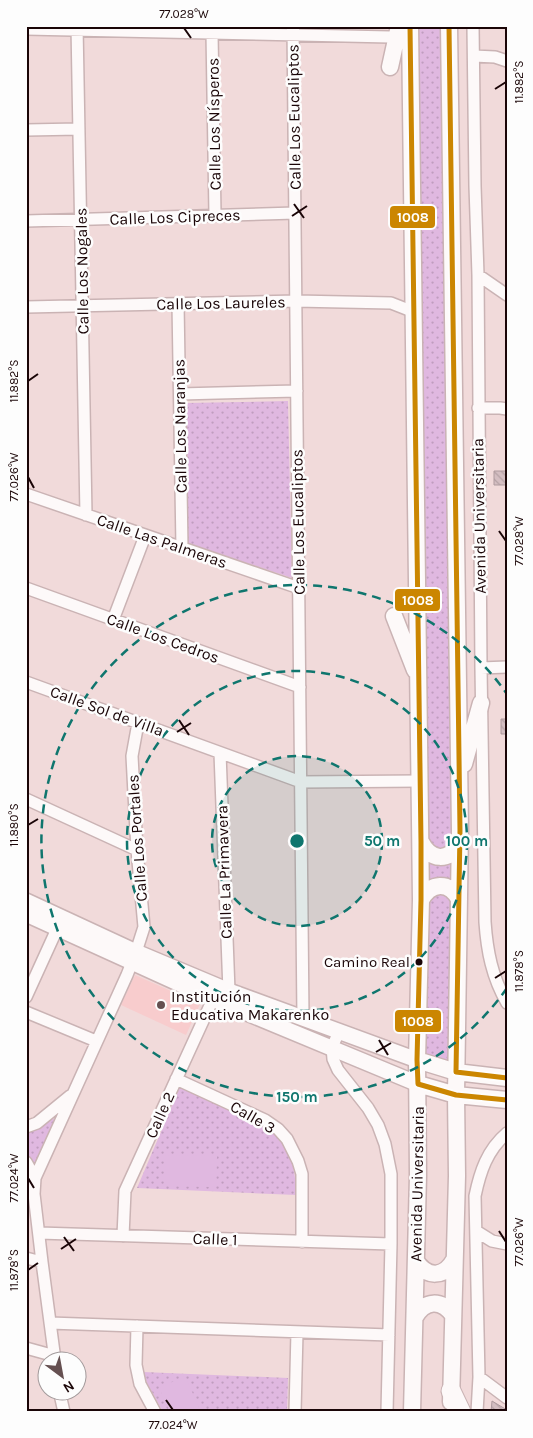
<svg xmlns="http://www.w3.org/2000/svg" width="533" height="1438" viewBox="0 0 533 1438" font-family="Karla,sans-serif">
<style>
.built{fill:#f8cccd}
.green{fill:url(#green-dots)}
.pitch{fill:#e0b8e0}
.building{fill:url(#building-back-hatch);stroke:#ae9a9e}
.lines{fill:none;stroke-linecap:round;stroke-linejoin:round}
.minor-casing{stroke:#cab3b4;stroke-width:14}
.tertiary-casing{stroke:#cab3b4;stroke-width:18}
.secondary-casing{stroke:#cab3b4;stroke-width:19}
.primary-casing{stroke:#cab3b4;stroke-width:21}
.minor{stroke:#fdf9f9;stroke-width:11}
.tertiary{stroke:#fdf9f9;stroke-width:15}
.secondary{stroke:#fdf9f9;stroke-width:16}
.primary{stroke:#fdf9f9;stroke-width:19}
.bus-1-casing{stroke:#fdfdfd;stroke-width:9}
.bus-1{stroke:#cb8601;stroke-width:5}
.ticks{fill:none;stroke:#1a0507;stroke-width:2}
.ring{fill:none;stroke:#0f766e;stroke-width:2.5;stroke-dasharray:9 6}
.bus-dot{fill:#1a0507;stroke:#fdfdfd;stroke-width:2}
.poi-dot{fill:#655051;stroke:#fdfdfd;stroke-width:2}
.labels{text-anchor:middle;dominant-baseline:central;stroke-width:5;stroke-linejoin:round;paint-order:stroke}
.bus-label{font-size:15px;fill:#1a0507;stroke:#fdfdfd;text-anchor:end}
.street-label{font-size:16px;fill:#1a0507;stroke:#fdfdfd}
.poi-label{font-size:16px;fill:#1a0507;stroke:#fdfdfd;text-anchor:start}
.centre{fill:#0f766e;stroke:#fdfdfd;stroke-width:2.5}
.ring-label{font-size:15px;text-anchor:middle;font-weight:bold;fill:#0f766e;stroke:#fdfdfd;stroke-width:5;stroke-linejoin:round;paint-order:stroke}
.line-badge{stroke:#fdfdfd;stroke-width:2}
.badge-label{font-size:14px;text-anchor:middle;font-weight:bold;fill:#fff}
.neatline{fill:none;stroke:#1a0507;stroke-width:2}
.ticks-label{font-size:12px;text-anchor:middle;fill:#1a0507}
</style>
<defs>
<pattern id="green-dots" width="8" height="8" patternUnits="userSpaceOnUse" patternTransform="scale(1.25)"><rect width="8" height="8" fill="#e0b8e0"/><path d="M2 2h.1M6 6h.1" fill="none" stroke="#c09dbf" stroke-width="1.8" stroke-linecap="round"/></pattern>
<pattern id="building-back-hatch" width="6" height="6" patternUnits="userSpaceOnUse" patternTransform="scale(1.25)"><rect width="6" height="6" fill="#d4bec2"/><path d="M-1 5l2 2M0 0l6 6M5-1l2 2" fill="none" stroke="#b5a2a5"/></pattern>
</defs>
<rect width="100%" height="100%" fill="#f1dada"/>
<path class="built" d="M135 975 200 1004 186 1035 121 1005Z"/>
<path class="green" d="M415 26H444L455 838 451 1064 423 1055Z
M288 401 292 578 188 543 187 403Z
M180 1087C205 1098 231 1109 255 1122 261 1126 269 1129 275 1134 292 1149 296 1173 296 1195L137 1188Z
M55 1118 34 1167 26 1151V1134Z
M143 1372 288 1378 287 1412H163L147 1383Z"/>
<path class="pitch" d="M164 1155 217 1156 216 1187 164 1186Z
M185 1376 201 1412H170L159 1388Z"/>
<path class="building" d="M494 471H507V485H494Z
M501 719H507V734H501Z
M492 1401 507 1410V1412H491Z"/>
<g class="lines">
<defs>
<path id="minor" d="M77 26 86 515
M293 26 303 1018
M473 26 475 186 478 275 481 668 485 922C487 951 492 977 507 1003
M26 29 390 37
M212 33 215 215
M474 56 495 57 507 61
M26 130 79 129
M26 221 295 213
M478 275 507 295
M178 303 182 548
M26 307 296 301 391 303 414 312
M180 394 297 391
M478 408H500L507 409
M26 494 299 588
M26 588 300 687
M113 620 145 536
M481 668 507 667
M26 682 301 782 420 781
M220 753 229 991
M26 799 137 850
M26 997 57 929
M26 1012 96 1041
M339 1032 332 1047 333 1059 338 1070 368 1108 378 1125 385 1144 391 1174V1244L387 1412
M176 1079 265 1120 278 1129 287 1139 298 1161 302 1174V1242
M26 1127 37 1123 70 1096
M26 1162 35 1178
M476 1231 492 1241 507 1244
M39 1233 391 1244
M123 1236 125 1191 213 999
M26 1258 42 1262
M50 1323 389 1335
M137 1326 136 1365 140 1384 155 1412
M26 1348 55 1356
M55 1360 42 1262 34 1194 35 1178 127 975 136 952 144 927 137 850 132 756 138 723
M479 1377 507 1398
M59 1390 64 1412
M295 1412 297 1332
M477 1412 479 1377 475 1196C480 1172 487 1150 507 1133"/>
<path id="tertiary" d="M26 901 136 952 229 991 417 1060
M26 914 213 999 418 1084"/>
<path id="secondary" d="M410 26 421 900 417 1060 418 1176 412 1412
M449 26 460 830 456 1095 457 1176 451 1402
M390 67 399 26
M394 616 415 670
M464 764 481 703
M421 842C431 861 448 862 459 844
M421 900C431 882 449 881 459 899
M417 1060 456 1072 507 1078
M418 1084 456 1095 507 1100
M416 1261C427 1278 444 1278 454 1260
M415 1317C425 1300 441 1299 453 1315"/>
<path id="primary" d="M451 1391 461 1412"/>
</defs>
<use href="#minor" class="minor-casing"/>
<use href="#tertiary" class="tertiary-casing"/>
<use href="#secondary" class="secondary-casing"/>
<use href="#primary" class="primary-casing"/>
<use href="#minor" class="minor"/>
<use href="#tertiary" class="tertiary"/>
<use href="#secondary" class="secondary"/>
<use href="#primary" class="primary"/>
<defs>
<path id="bus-1" d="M410 26 421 842V900L417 1060 418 1084 456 1095 507 1100
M449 26 460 830 456 1072 507 1078"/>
</defs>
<use href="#bus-1" class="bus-1-casing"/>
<use href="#bus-1" class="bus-1"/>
</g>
<path class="ticks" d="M184 28 191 38M495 89 506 82M294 204 304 218M292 216 307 206M28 381 38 374M28 477 34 488M499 531 506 541M179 720 189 735M177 732 191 723M28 825 38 819M495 978 506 971M379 1040 388 1055M376 1052 391 1043M28 1178 34 1188M499 1231 506 1242M64 1237 74 1251M61 1249 76 1239M28 1270 38 1263M166 1400 173 1410"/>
<circle cx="297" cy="841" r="85" fill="#0f766e" fill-opacity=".12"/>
<g class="ring">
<circle cx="297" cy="841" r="85"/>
<circle cx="297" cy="841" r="170"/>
<path d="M507 988A256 256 0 1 1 507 694"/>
</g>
<circle class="bus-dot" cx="419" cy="962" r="4.5"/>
<circle class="poi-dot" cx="161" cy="1005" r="5"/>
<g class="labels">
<g class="bus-label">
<text x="410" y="962">Camino Real</text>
</g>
<g class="street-label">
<text transform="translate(294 117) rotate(-91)">Calle Los Eucaliptos</text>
<text transform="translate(214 124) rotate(-91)">Calle Los Nísperos</text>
<text transform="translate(175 217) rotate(-2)">Calle Los Cipreces</text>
<text transform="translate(82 271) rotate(-91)">Calle Los Nogales</text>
<text transform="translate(221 303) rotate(-1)">Calle Los Laureles</text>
<text transform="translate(180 426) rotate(-91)">Calle Los Naranjas</text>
<text transform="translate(479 516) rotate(-91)">Avenida Universitaria</text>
<text transform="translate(298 522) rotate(-91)">Calle Los Eucaliptos</text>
<text transform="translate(162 541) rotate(19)">Calle Las Palmeras</text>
<text transform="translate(163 638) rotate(20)">Calle Los Cedros</text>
<text transform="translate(107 711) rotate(20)">Calle Sol de Villa</text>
<text transform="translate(137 838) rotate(-94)">Calle Los Portales</text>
<text transform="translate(224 872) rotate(-92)">Calle La Primavera</text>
<text transform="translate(160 1115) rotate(-66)">Calle 2</text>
<text transform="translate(253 1117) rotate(30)">Calle 3</text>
<text transform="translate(417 1184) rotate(-89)">Avenida Universitaria</text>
<text transform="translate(215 1239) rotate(2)">Calle 1</text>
</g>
<g class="poi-label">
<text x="171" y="996">Institución<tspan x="171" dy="18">Educativa Makarenko</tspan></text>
</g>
</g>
<circle cx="297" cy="841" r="8" class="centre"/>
<g class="ring-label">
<text x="382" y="846">50 m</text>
<text x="467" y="846">100 m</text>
<text x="297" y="1102">150 m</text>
</g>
<g class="line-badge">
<rect x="389" y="205" width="47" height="24" rx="5" fill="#cb8601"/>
<rect x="394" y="588" width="47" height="24" rx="5" fill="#cb8601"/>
<rect x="394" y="1009" width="48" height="24" rx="5" fill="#cb8601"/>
</g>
<g class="badge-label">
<text x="413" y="222">1008</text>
<text x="418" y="605">1008</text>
<text x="418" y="1026">1008</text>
</g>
<rect width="533" height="1438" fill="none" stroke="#fdfdfd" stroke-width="55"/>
<g transform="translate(62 1376) rotate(148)"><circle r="24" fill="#fdfdfd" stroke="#a29a9b"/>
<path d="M0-4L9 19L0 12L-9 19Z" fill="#655051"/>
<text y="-8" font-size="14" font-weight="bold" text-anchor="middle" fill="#1a0507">N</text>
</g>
<rect x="28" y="28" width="478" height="1382" class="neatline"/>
<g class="ticks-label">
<text x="184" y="18">77.028°W</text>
<text transform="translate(519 82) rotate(-90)" y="4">11.882°S</text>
<text transform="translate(14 381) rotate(-90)" y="4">11.882°S</text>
<text transform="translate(14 477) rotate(-90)" y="4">77.026°W</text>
<text transform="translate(519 541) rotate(-90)" y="4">77.028°W</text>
<text transform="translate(14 825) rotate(-90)" y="4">11.880°S</text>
<text transform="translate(519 971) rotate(-90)" y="4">11.878°S</text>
<text transform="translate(14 1178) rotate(-90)" y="4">77.024°W</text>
<text transform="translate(519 1242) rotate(-90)" y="4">77.026°W</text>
<text transform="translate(14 1270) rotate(-90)" y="4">11.878°S</text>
<text x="173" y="1429">77.024°W</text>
</g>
</svg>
